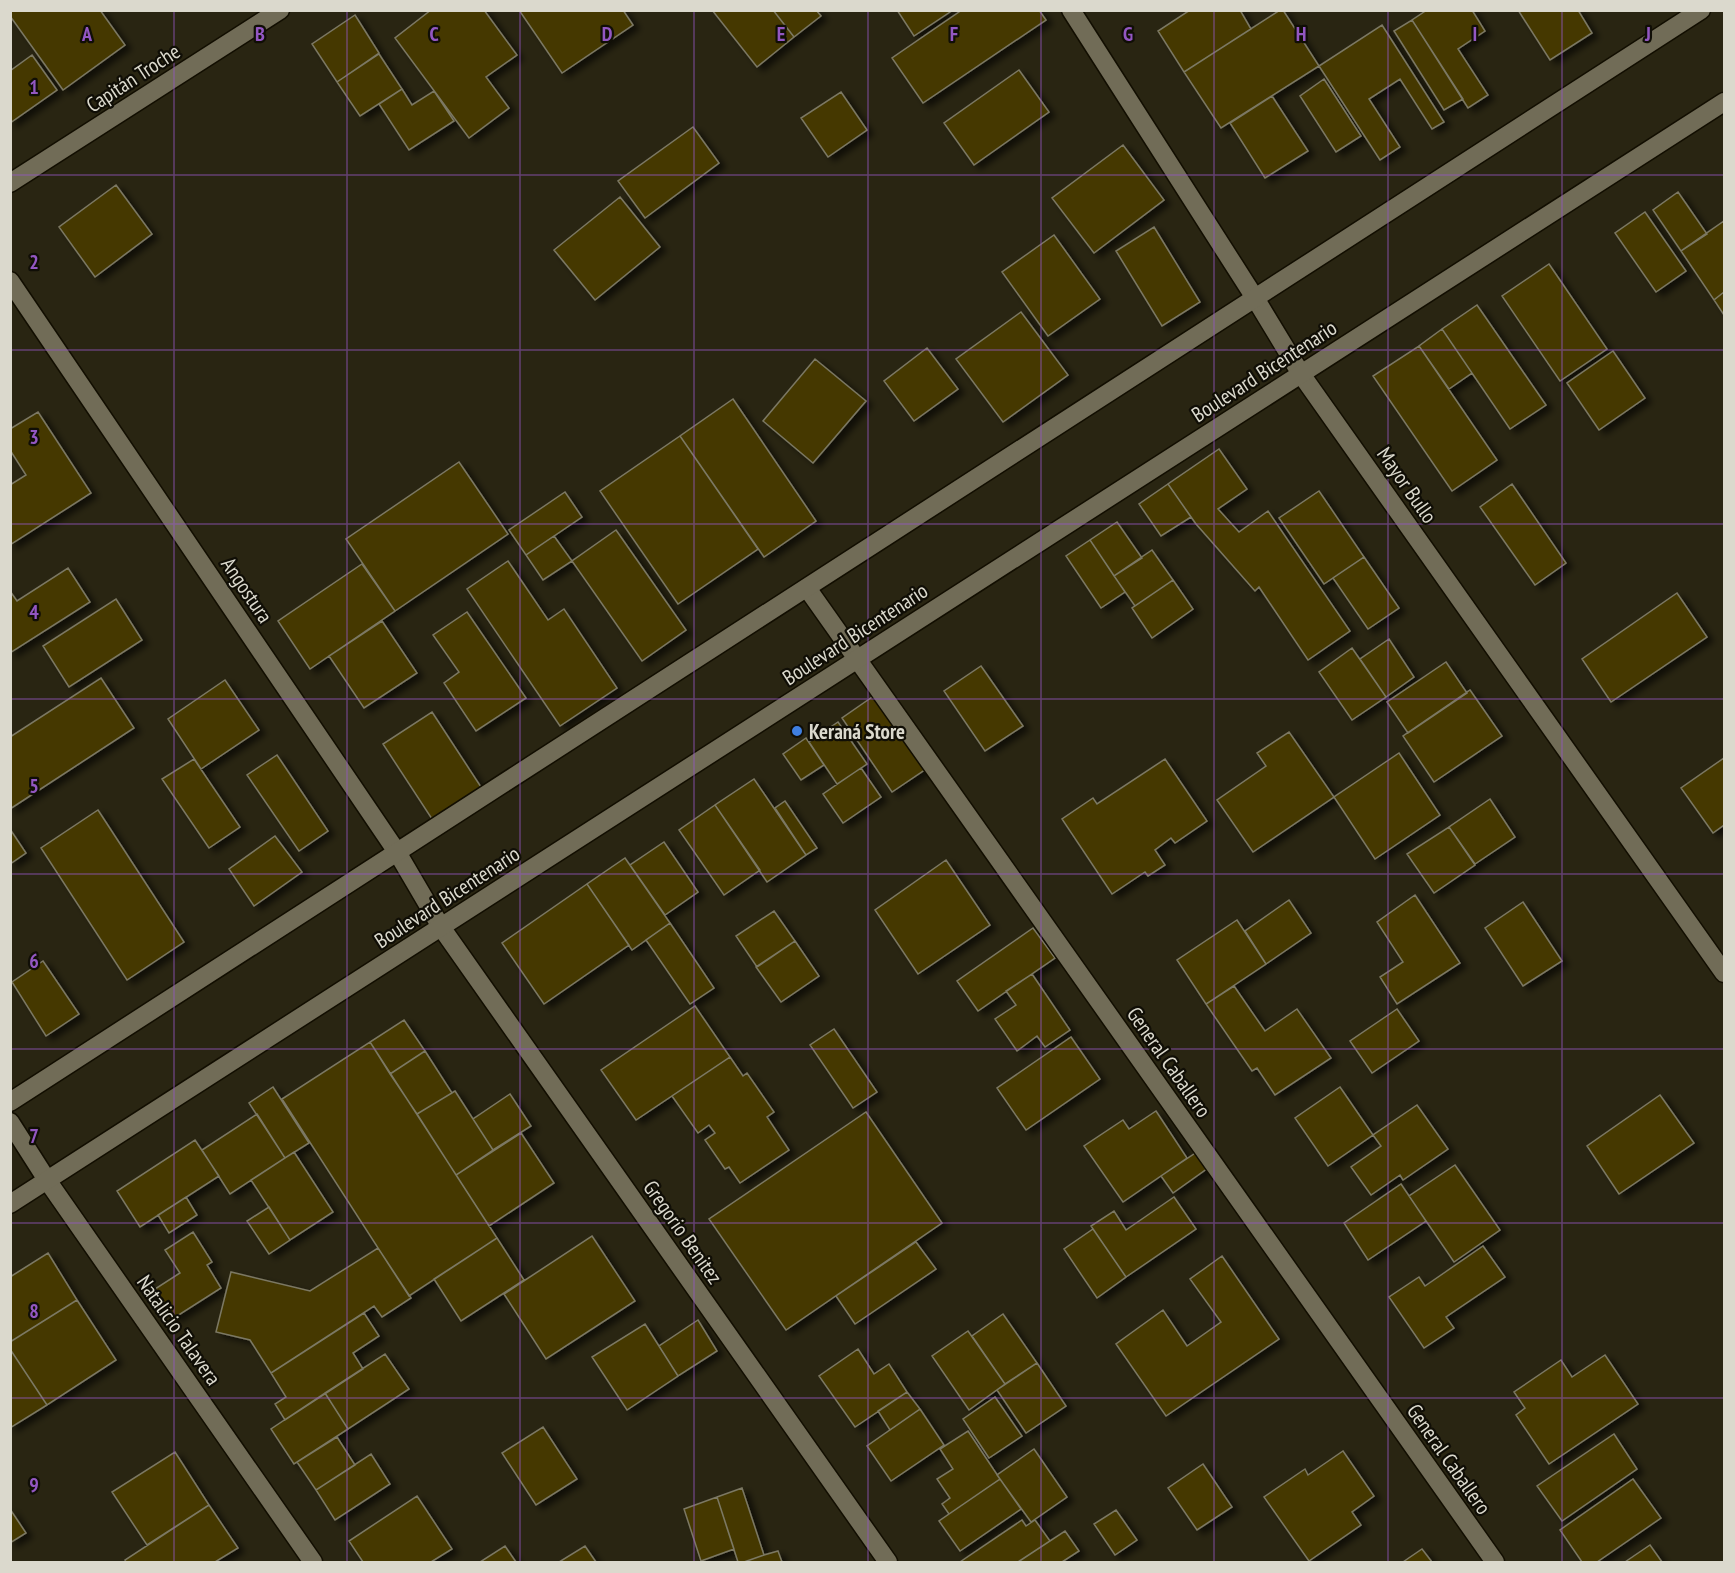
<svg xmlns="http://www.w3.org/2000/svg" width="1735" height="1573" viewBox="0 0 1735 1573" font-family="'PT Sans Narrow',sans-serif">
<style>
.building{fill:#443901;stroke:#7c7863;stroke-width:1.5;filter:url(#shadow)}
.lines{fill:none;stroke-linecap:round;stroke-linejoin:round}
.street-casing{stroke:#120e01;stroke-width:21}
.secondary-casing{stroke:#120e01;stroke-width:21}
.street{stroke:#716c57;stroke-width:18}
.secondary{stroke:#716c57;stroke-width:18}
.grid{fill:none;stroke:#9357c2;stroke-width:1.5;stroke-opacity:0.55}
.shop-dot{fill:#3f7fe0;stroke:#100e06;stroke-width:2}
.labels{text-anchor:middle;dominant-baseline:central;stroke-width:4.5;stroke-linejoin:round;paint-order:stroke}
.street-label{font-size:21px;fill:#dbd9cd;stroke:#100e06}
.poi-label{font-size:21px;font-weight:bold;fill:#dbd9cd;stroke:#100e06;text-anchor:start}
.grid-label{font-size:20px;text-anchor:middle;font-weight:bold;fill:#9357c2;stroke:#100e06;stroke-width:4.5;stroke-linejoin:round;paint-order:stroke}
</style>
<defs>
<filter id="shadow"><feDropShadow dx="6" dy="4" stdDeviation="3" flood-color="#0009"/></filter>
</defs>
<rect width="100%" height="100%" fill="#292512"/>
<path class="building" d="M10 10H100L125 45 63 90 10 16Z
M431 10H484L517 55 486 77 509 108 469 138 395 38Z
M519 10H623L633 25 562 73Z
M712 10H773L794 37 757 67Z
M773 10H816L821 16 794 37Z
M897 10H953L914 36Z
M962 10H1039L1046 20 923 103 892 58Z
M1190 10H1240L1251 29 1184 72 1158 31Z
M1280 10H1283L1319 66 1221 128 1184 72Z
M1427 10H1472L1485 31 1458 49 1488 95 1468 108 1412 20Z
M1518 10H1578L1592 33 1550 60Z
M355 15 379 53 337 82 312 44Z
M1412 20 1463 99 1444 110 1394 31Z
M1382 25 1444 122 1432 129 1400 79 1369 99 1400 147 1380 160 1319 66Z
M379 54 402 89 360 116 337 82Z
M32 55 57 90 10 123V71Z
M1019 70 1049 112 974 165 944 123Z
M1324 79 1361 136 1336 152 1300 96Z
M402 89 412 105 434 91 454 121 409 150 379 104Z
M841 92 867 130 828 157 801 118Z
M1272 96 1308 151 1265 178 1230 123Z
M693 127 719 163 645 218 618 181Z
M1123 145 1164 200 1094 253 1052 198Z
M116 185 152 234 95 277 59 227Z
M1678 192 1707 234 1681 251 1653 210Z
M620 197 660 247 595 300 554 250Z
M1645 212 1686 271 1656 292 1615 233Z
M1724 221V292L1714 300 1681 251Z
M1154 227 1200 302 1162 326 1116 251Z
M1054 235 1100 299 1048 336 1002 272Z
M1549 264 1607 349 1560 381 1502 296Z
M1724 292V315L1714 300Z
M1477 305 1546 405 1510 429 1442 329Z
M1021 312 1068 375 1003 422 956 359Z
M1442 329 1472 373 1449 389 1419 346Z
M1419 346 1497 460 1452 491 1373 376Z
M927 348 958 389 914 421 884 381Z
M1613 351 1645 398 1599 430 1567 383Z
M815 359 866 401 813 463 763 421Z
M733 399 816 521 764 557 680 436Z
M38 412 91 493 10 545V485L26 475 10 450V429Z
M680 436 758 549 678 604 600 491Z
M1219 449 1247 489 1218 509 1239 532 1268 511 1350 631 1308 660 1259 587 1255 591 1196 524 1168 484Z
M459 462 508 534 395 611 346 539Z
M1168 484 1191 517 1161 536 1139 504Z
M1512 484 1566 563 1535 585 1480 507Z
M1319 491 1364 557 1324 584 1279 518Z
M565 492 582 517 526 555 509 530Z
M1117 522 1142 558 1114 576 1090 540Z
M616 530 686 630 642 661 572 561Z
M554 536 572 561 543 580 526 555Z
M1090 540 1125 592 1101 608 1066 556Z
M1152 550 1173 580 1135 606 1114 576Z
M1364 557 1399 608 1368 629 1333 578Z
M508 561 548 620 564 609 617 688 560 726 467 589Z
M362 564 395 611 310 669 278 621Z
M68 568 90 602 10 653V591L17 601Z
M1173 580 1193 609 1152 638 1132 608Z
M1677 593 1707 637 1611 702 1582 659Z
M116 599 142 640 69 687 43 646Z
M467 612 526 698 476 731 444 683 459 672 433 635Z
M382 621 417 673 364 708 329 656Z
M1389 639 1414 677 1386 697 1360 659Z
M1352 648 1386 697 1352 720 1319 672Z
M1446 662 1467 693 1408 733 1387 702Z
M981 666 1023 726 985 751 944 691Z
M101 678 134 728 10 809V737Z
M225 680 259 730 201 769 168 719Z
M1470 690 1502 736 1434 782 1403 736Z
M878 693 929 767 892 792 842 718Z
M432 712 481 787 432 819 383 744Z
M838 722 867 764 837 784 809 742Z
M1289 732 1334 797 1253 852 1217 800 1266 766 1257 753Z
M806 738 824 765 801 780 783 754Z
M1399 753 1440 815 1375 859 1334 797Z
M277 755 328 831 299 851 247 775Z
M1724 758V825L1713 833 1681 788Z
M194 759 240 827 209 848 162 779Z
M1165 759 1207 821 1175 843 1171 838 1155 850 1165 865 1148 876 1145 872 1112 894 1062 819 1093 798 1097 804Z
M861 768 881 797 843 823 823 794Z
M754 779 806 855 767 882 715 805Z
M1490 799 1515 837 1475 864 1449 827Z
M785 801 817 848 806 855 775 808Z
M715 805 760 870 724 895 679 830Z
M98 810 184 942 127 980 41 848Z
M1449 827 1475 865 1434 893 1407 854Z
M10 829 26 853 10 864Z
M275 836 302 872 254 906 229 869Z
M664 842 698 892 665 915 630 865Z
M625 858 670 923 632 950 587 884Z
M946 860 990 925 918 974 875 910Z
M587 884 629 945 544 1004 502 943Z
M1415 895 1460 963 1397 1004 1380 977 1403 962 1377 922Z
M1289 900 1311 933 1266 964 1245 931Z
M1523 902 1562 961 1523 986 1485 928Z
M774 911 795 941 757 967 736 936Z
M1237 920 1266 964 1206 1004 1177 960Z
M670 923 714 988 690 1004 646 940Z
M1033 928 1055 958 978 1011 957 981Z
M795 941 819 976 781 1002 756 967Z
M43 961 79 1014 46 1036 12 982Z
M1032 974 1070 1030 1045 1047 1037 1036 1017 1051 995 1019 1016 1005 1006 991Z
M1234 986 1265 1031 1297 1009 1331 1058 1275 1095 1257 1068 1252 1071 1206 1004Z
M695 1006 730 1057 636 1120 601 1070Z
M1397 1009 1419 1041 1372 1073 1350 1041Z
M404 1020 425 1051 390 1074 370 1042Z
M834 1029 877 1092 853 1108 810 1045Z
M1071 1037 1100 1079 1026 1130 997 1088Z
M370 1042 497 1238 409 1296 282 1099Z
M425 1051 452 1093 417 1114 390 1074Z
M730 1057 743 1076 747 1073 774 1112 767 1117 789 1150 740 1183 729 1167 725 1169 705 1140 715 1133 709 1125 698 1133 672 1096Z
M273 1087 309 1143 285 1158 249 1103Z
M1340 1087 1373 1135 1328 1166 1295 1118Z
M455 1091 493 1150 456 1175 417 1114Z
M510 1094 531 1126 493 1150 473 1119Z
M1660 1095 1694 1143 1619 1194 1587 1146Z
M1417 1105 1448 1149 1403 1180 1400 1175 1371 1195 1351 1167 1381 1146 1373 1135Z
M1156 1111 1187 1158 1123 1202 1084 1146 1123 1120 1129 1129Z
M866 1112 942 1223 786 1330 709 1219Z
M257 1114 285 1158 230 1194 202 1150Z
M521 1133 554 1183 489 1226 456 1175Z
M195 1140 219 1176 140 1227 117 1191Z
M294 1152 333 1212 290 1240 251 1180Z
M1197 1152 1208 1168 1173 1193 1161 1176Z
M1455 1165 1500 1230 1454 1262 1409 1196Z
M1401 1184 1426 1221 1368 1260 1344 1223Z
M186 1197 197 1215 169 1233 158 1215Z
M1174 1197 1196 1229 1126 1277 1091 1226 1114 1211 1126 1230Z
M269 1207 290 1240 269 1254 247 1221Z
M1093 1229 1126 1277 1097 1298 1064 1249Z
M193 1232 212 1262 207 1265 221 1288 174 1318 155 1289 180 1273 165 1250Z
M592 1236 635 1301 546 1359 504 1294Z
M497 1238 524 1280 461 1321 434 1279Z
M916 1242 936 1269 855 1324 836 1296Z
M1483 1246 1505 1277 1446 1317 1454 1328 1424 1348 1389 1297 1419 1277 1425 1286Z
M378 1248 411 1298 382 1317 374 1306 271 1373 250 1340 216 1332 231 1272 310 1291Z
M48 1253 77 1300 10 1342V1277Z
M1222 1256 1279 1339 1166 1416 1116 1344 1163 1310 1187 1346 1221 1322 1190 1279Z
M77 1300 116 1360 47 1405 10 1349V1342Z
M364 1313 379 1336 353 1353 363 1369 285 1420 275 1404 286 1397 271 1373Z
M1003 1314 1037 1363 1005 1384 972 1336Z
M698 1320 717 1351 678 1376 659 1346Z
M645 1324 678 1376 627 1410 592 1357Z
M968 1331 1005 1384 969 1410 932 1356Z
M10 1349 47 1405 10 1428Z
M858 1349 874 1374 889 1364 907 1392 855 1427 819 1376Z
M385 1354 409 1389 348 1429 325 1393Z
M1605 1355 1638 1404 1549 1464 1516 1415 1525 1408 1514 1392 1561 1360 1572 1377Z
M1037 1363 1066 1406 1026 1433 997 1390Z
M907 1392 920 1409 890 1430 878 1411Z
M325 1393 348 1429 294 1464 271 1429Z
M995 1397 1022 1436 989 1458 963 1419Z
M920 1409 944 1445 891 1481 867 1446Z
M543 1427 577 1479 536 1505 502 1453Z
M968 1431 1000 1479 949 1514 942 1504 950 1498 937 1479 953 1469 940 1449Z
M1614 1434 1637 1469 1562 1521 1537 1486Z
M337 1437 355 1465 316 1490 297 1462Z
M1034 1449 1067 1497 1031 1522 997 1475Z
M1343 1451 1374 1496 1352 1512 1361 1525 1309 1561 1264 1497 1305 1469 1308 1475Z
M175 1452 209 1505 147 1545 112 1492Z
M371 1454 390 1484 335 1520 316 1490Z
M1203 1464 1232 1507 1197 1530 1168 1488Z
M1000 1479 1021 1509 960 1551 939 1521Z
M1633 1479 1661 1518 1597 1562H1582L1560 1530Z
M742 1488 764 1555 744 1562H738L717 1497Z
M417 1496 452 1549 431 1562H363L349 1541Z
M717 1497 734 1549 701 1561 684 1509Z
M209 1505 238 1548 215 1562H126L125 1560Z
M10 1509 26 1533 10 1543Z
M1116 1510 1137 1540 1115 1555 1094 1524Z
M1022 1520 1026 1526 1035 1520 1050 1541 1018 1562H960Z
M1065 1531 1079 1551 1062 1562H1018Z
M1650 1545 1662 1562H1625Z
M505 1546 516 1562H480Z
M585 1546 596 1562H559Z
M1422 1549 1432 1562H1403Z
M778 1551 782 1562H744L764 1555Z"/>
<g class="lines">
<defs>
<path id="street" d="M1071 10 1255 298 1301 374 1724 973
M10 183 280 10
M10 281 397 852 441 927 888 1562
M807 588 1495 1562
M10 1122 47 1180 313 1562"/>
<path id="secondary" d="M10 1102 1701 10
M10 1204 1724 102"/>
</defs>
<use href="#street" class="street-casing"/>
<use href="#secondary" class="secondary-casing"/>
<use href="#street" class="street"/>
<use href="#secondary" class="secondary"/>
</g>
<path class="grid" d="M174 10V1562M347 10V1562M520 10V1562M694 10V1562M868 10V1562M1041 10V1562M1214 10V1562M1388 10V1562M1562 10V1562M10 175H1724M10 350H1724M10 524H1724M10 699H1724M10 874H1724M10 1049H1724M10 1223H1724M10 1398H1724"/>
<circle class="shop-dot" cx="797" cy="731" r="6"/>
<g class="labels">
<g class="street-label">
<text transform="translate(133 78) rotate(-33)">Capitán Troche</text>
<text transform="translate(1264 371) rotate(-33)">Boulevard Bicentenario</text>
<text transform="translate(1407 485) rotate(55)">Mayor Bullo</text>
<text transform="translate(247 590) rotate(56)">Angostura</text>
<text transform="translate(855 634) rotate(-33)">Boulevard Bicentenario</text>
<text transform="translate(447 897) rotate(-33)">Boulevard Bicentenario</text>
<text transform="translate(1169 1062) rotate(55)">General Caballero</text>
<text transform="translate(683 1232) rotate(55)">Gregorio Benitez</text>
<text transform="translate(179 1330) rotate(55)">Natalicio Talavera</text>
<text transform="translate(1449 1459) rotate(55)">General Caballero</text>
</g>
<g class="poi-label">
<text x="809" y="731">Keraná Store</text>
</g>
</g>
<g class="grid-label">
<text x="87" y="41">A</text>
<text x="260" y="41">B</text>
<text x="434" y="41">C</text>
<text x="607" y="41">D</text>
<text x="781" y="41">E</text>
<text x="954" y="41">F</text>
<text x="1128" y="41">G</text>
<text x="1301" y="41">H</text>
<text x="1475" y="41">I</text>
<text x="1648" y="41">J</text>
<text x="34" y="94">1</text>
<text x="34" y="269">2</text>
<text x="34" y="444">3</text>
<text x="34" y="619">4</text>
<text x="34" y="793">5</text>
<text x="34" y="968">6</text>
<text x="34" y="1143">7</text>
<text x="34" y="1318">8</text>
<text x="34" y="1492">9</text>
</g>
<rect width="1735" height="1573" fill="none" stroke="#dbd9cd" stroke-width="24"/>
</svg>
